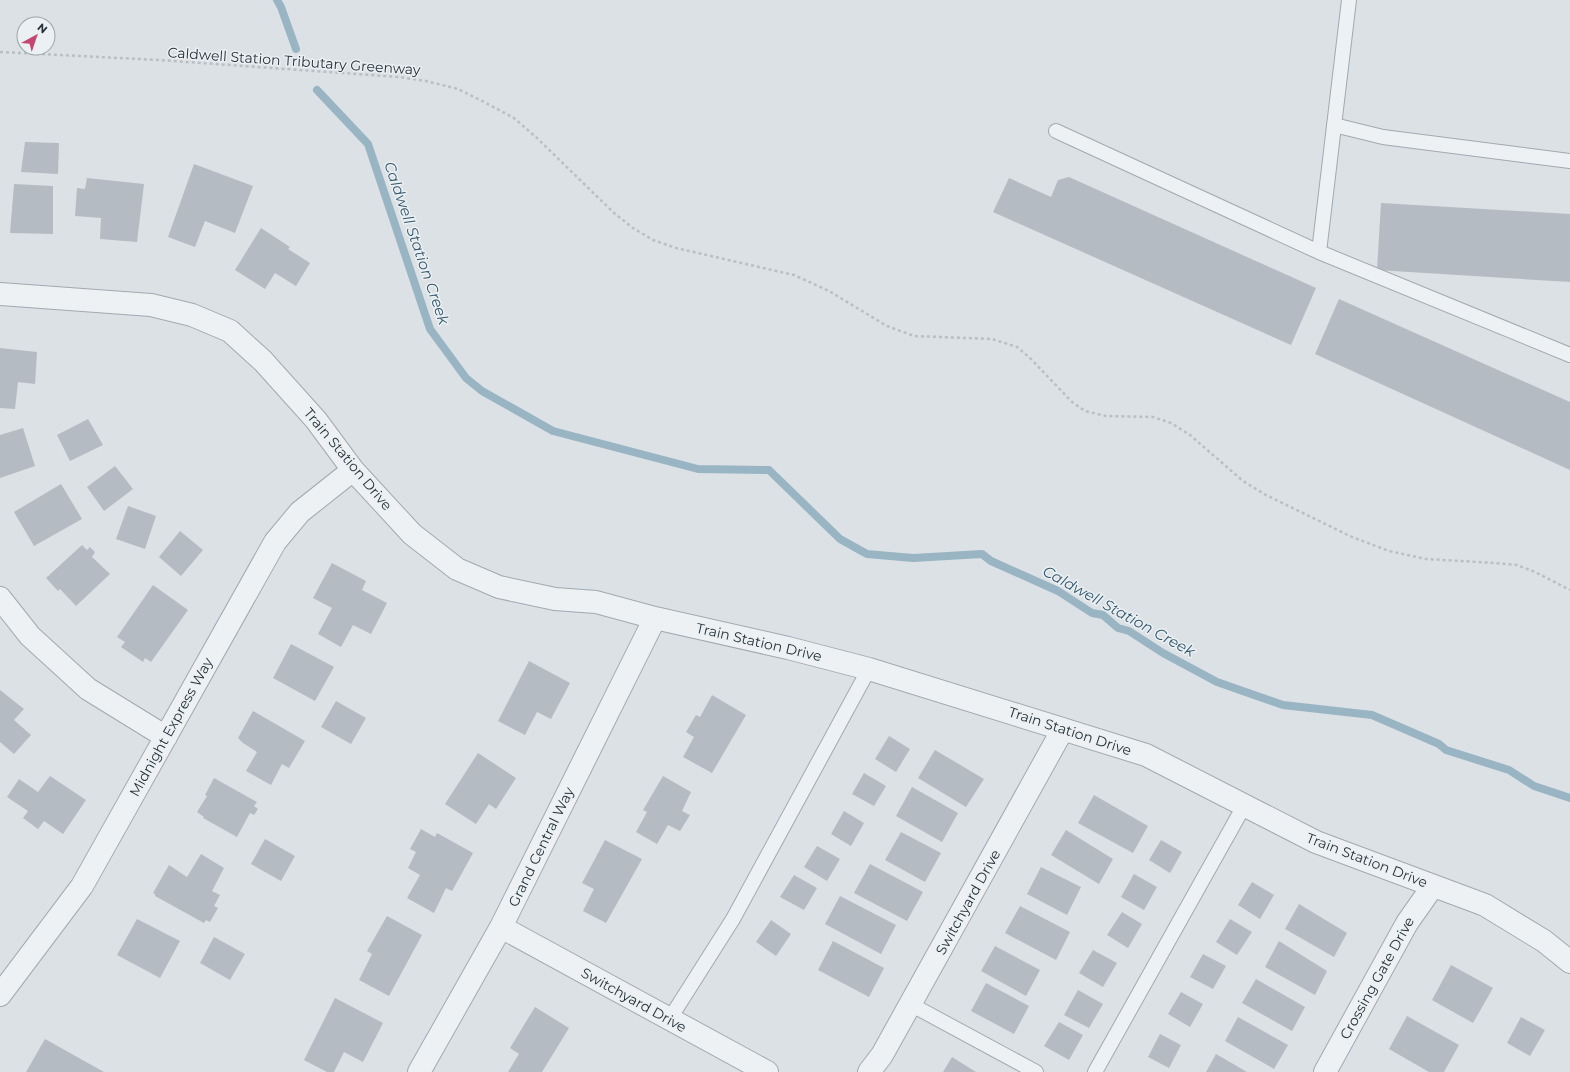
<svg xmlns="http://www.w3.org/2000/svg" width="1570" height="1072" viewBox="0 0 1570 1072" font-family="Montserrat,sans-serif">
<style>
.lines{fill:none;stroke-linecap:round;stroke-linejoin:round}
.stream{stroke:#99b5c4;stroke-width:8}
.building{fill:#b4bbc2}
.service-casing{stroke:#a2a9af;stroke-width:16}
.minor-casing{stroke:#a2a9af;stroke-width:24}
.path{stroke:#babfc4;stroke-width:2.5;stroke-dasharray:3 3;stroke-linecap:butt}
.service{stroke:#eef1f4;stroke-width:14}
.minor{stroke:#eef1f4;stroke-width:22}
.labels{text-anchor:middle;dominant-baseline:central;stroke-width:3;stroke-linejoin:round;paint-order:stroke}
.street-label{font-size:14px;fill:#27323b;stroke:#ebf0f3}
.water-label{font-size:15px;font-style:italic;fill:#34576c;stroke:#ebf0f3}
</style>
<rect width="100%" height="100%" fill="#dce1e5"/>
<g class="lines">
<path class="stream" d="M277 0 281 7 296 49
M317 90 368 144 430 329 466 378 482 391 553 431 698 469 769 470 840 539 867 554 913 558 982 554 991 561 1058 591 1092 613 1103 615 1118 628 1129 631 1163 653 1217 682 1283 705 1372 715 1439 744 1446 750 1509 770 1534 786 1570 798"/>
</g>
<path class="building" d="M25 142 59 143 58 174 21 172Z
M194 164 253 186 235 233 205 221 195 247 168 237Z
M1069 177 1316 288 1291 345 993 212 1009 178 1051 197 1058 180Z
M87 178 144 184 137 242 100 239 101 218 75 216 77 188 85 189Z
M14 184 53 186V234L10 233Z
M1381 203 1570 214V282L1377 270Z
M261 228 290 247 288 249 310 263 296 286 275 273 265 289 235 270Z
M1339 299 1570 402V470L1315 354Z
M0 348 37 352 35 384 18 382 15 409 0 408Z
M88 419 103 445 70 461 57 435Z
M23 428 35 466 0 478V435Z
M115 466 133 489 104 511 87 487Z
M61 484 82 519 34 546 14 512Z
M128 506 156 516 145 549 116 539Z
M180 531 203 550 181 576 159 557Z
M82 545 87 550 90 547 95 552 92 557 110 574 76 606 60 589 58 591 46 578Z
M332 563 366 581 362 590 387 603 371 634 353 625 341 647 318 634 332 608 313 598Z
M153 585 188 610 151 662 145 658 143 662 121 647 125 642 117 637Z
M291 644 334 667 315 701 273 678Z
M529 661 570 683 551 719 537 712 525 735 498 721Z
M0 690 24 709 14 720 31 735 14 754 0 742Z
M712 695 746 715 712 773 683 757 694 737 686 732 696 715 700 717Z
M336 701 366 718 351 744 321 727Z
M253 711 305 741 289 768 282 764 271 785 246 771 257 752 243 743 238 738Z
M889 736 910 749 896 772 875 759Z
M935 750 984 779 966 807 918 778Z
M478 753 516 778 496 809 489 804 476 824 445 804Z
M864 773 886 786 874 806 852 794Z
M50 776 86 800 63 834 44 821 38 829 23 818 28 811 7 797 19 779 38 792Z
M663 776 691 792 682 811 690 815 680 831 668 825 657 844 636 832 647 812 643 810Z
M214 778 257 802 254 806 258 809 254 815 250 813 237 837 203 818 204 817 197 812 207 796 205 795Z
M912 787 958 813 942 842 896 816Z
M1094 795 1148 826 1133 853 1078 823Z
M844 811 864 823 851 846 831 834Z
M421 829 435 837 437 833 473 853 452 891 446 888 434 913 407 898 420 875 408 868 416 852 410 849Z
M1066 830 1113 859 1099 884 1051 855Z
M901 832 941 853 925 882 885 860Z
M265 839 295 856 281 881 251 864Z
M605 840 642 859 606 923 583 911 594 889 582 883Z
M1161 840 1182 852 1170 873 1149 860Z
M817 846 840 859 827 881 804 867Z
M201 854 224 868 212 891 220 895 214 906 218 908 210 922 206 920 204 923 155 896V894L153 893 169 865 187 877Z
M870 864 923 892 907 921 854 893Z
M1041 867 1081 887 1067 915 1027 894Z
M1134 874 1157 887 1144 910 1121 897Z
M794 875 817 888 804 910 780 897Z
M1252 882 1274 895 1260 919 1238 905Z
M840 896 896 925 881 954 825 924Z
M1299 904 1347 933 1334 957 1285 929Z
M1020 906 1070 932 1056 960 1005 933Z
M1122 912 1142 924 1128 948 1107 935Z
M387 916 422 935 389 996 359 980 372 954 367 951Z
M137 919 180 941 160 978 117 955Z
M1230 919 1252 932 1237 955 1216 942Z
M771 920 791 934 776 956 756 942Z
M214 937 245 954 230 980 200 963Z
M833 941 884 968 869 997 818 970Z
M1279 941 1327 971 1315 995 1265 967Z
M995 946 1040 970 1026 996 981 971Z
M1093 950 1117 963 1103 987 1079 973Z
M1203 954 1226 966 1213 989 1190 977Z
M1451 965 1493 988 1473 1023 1432 1000Z
M1256 979 1305 1007 1292 1031 1242 1003Z
M986 983 1029 1006 1014 1034 971 1011Z
M1078 990 1103 1004 1089 1028 1064 1015Z
M1181 992 1203 1004 1190 1027 1168 1014Z
M335 998 383 1023 363 1062 344 1052 334 1072H327L304 1060Z
M535 1007 569 1028 542 1072H508L519 1054 510 1048Z
M1407 1016 1459 1045 1444 1072H1429L1389 1049Z
M1238 1017 1288 1045 1274 1069 1225 1041Z
M1521 1017 1545 1030 1530 1056 1507 1043Z
M1059 1022 1083 1035 1069 1060 1044 1046Z
M1160 1034 1181 1045 1169 1068 1148 1057Z
M45 1039 104 1072H26Z
M1216 1054 1247 1072H1206Z
M952 1057 976 1072H943Z"/>
<g class="lines">
<defs>
<path id="service" d="M1334 125 1383 137 1570 161
M1056 131 1319 252 1349 0
M1319 252 1570 355
M910 1004 1036 1072
M669 1020 733 919 869 669
M1095 1072 1244 806"/>
<path id="minor" d="M0 294 151 305 192 315 230 331 263 361 316 420 353 470 412 534 457 569 499 587 555 599 596 602 655 618 788 648 869 669 1146 755 1316 842 1485 905 1544 941 1570 962
M0 598 30 636 88 689 166 737
M501 927 767 1072
M0 995 82 886 275 542 300 512 353 470
M419 1072 501 927 655 618
M869 1072 882 1055 1063 729
M1325 1072 1407 923 1433 886"/>
</defs>
<use href="#service" class="service-casing"/>
<use href="#minor" class="minor-casing"/>
<path class="path" d="M0 52 159 60 399 77 426 81 458 89 486 103 514 118 537 138 614 213 633 228 653 240 676 248 794 275 829 291 887 326 914 336 992 339 1017 347 1031 359 1072 402 1085 411 1106 416 1153 417 1171 423 1190 435 1243 481 1266 495 1352 537 1389 551 1426 559 1495 563 1517 565 1535 572 1570 590"/>
<use href="#service" class="service"/>
<use href="#minor" class="minor"/>
</g>
<g class="labels">
<g class="street-label">
<text transform="translate(294 61) rotate(4)">Caldwell Station Tributary Greenway</text>
<text transform="translate(348 459) rotate(50)">Train Station Drive</text>
<text transform="translate(759 642) rotate(13)">Train Station Drive</text>
<text transform="translate(171 727) rotate(-61)">Midnight Express Way</text>
<text transform="translate(1070 731) rotate(18)">Train Station Drive</text>
<text transform="translate(541 847) rotate(-64)">Grand Central Way</text>
<text transform="translate(1367 860) rotate(21)">Train Station Drive</text>
<text transform="translate(968 902) rotate(-61)">Switchyard Drive</text>
<text transform="translate(1377 978) rotate(-61)">Crossing Gate Drive</text>
<text transform="translate(634 1000) rotate(29)">Switchyard Drive</text>
</g>
<g class="water-label">
<text transform="translate(417 243) rotate(71)">Caldwell Station Creek</text>
<text transform="translate(1119 611) rotate(29)">Caldwell Station Creek</text>
</g>
</g>
<g transform="translate(36 36) rotate(40)"><circle r="19" fill="#ebf0f3" stroke="#9da4a9"/>
<path d="M0-3L7 15L0 10L-7 15Z" fill="#c44770"/>
<text y="-6" font-size="11" font-weight="bold" text-anchor="middle" fill="#27323b">N</text>
</g>
</svg>
